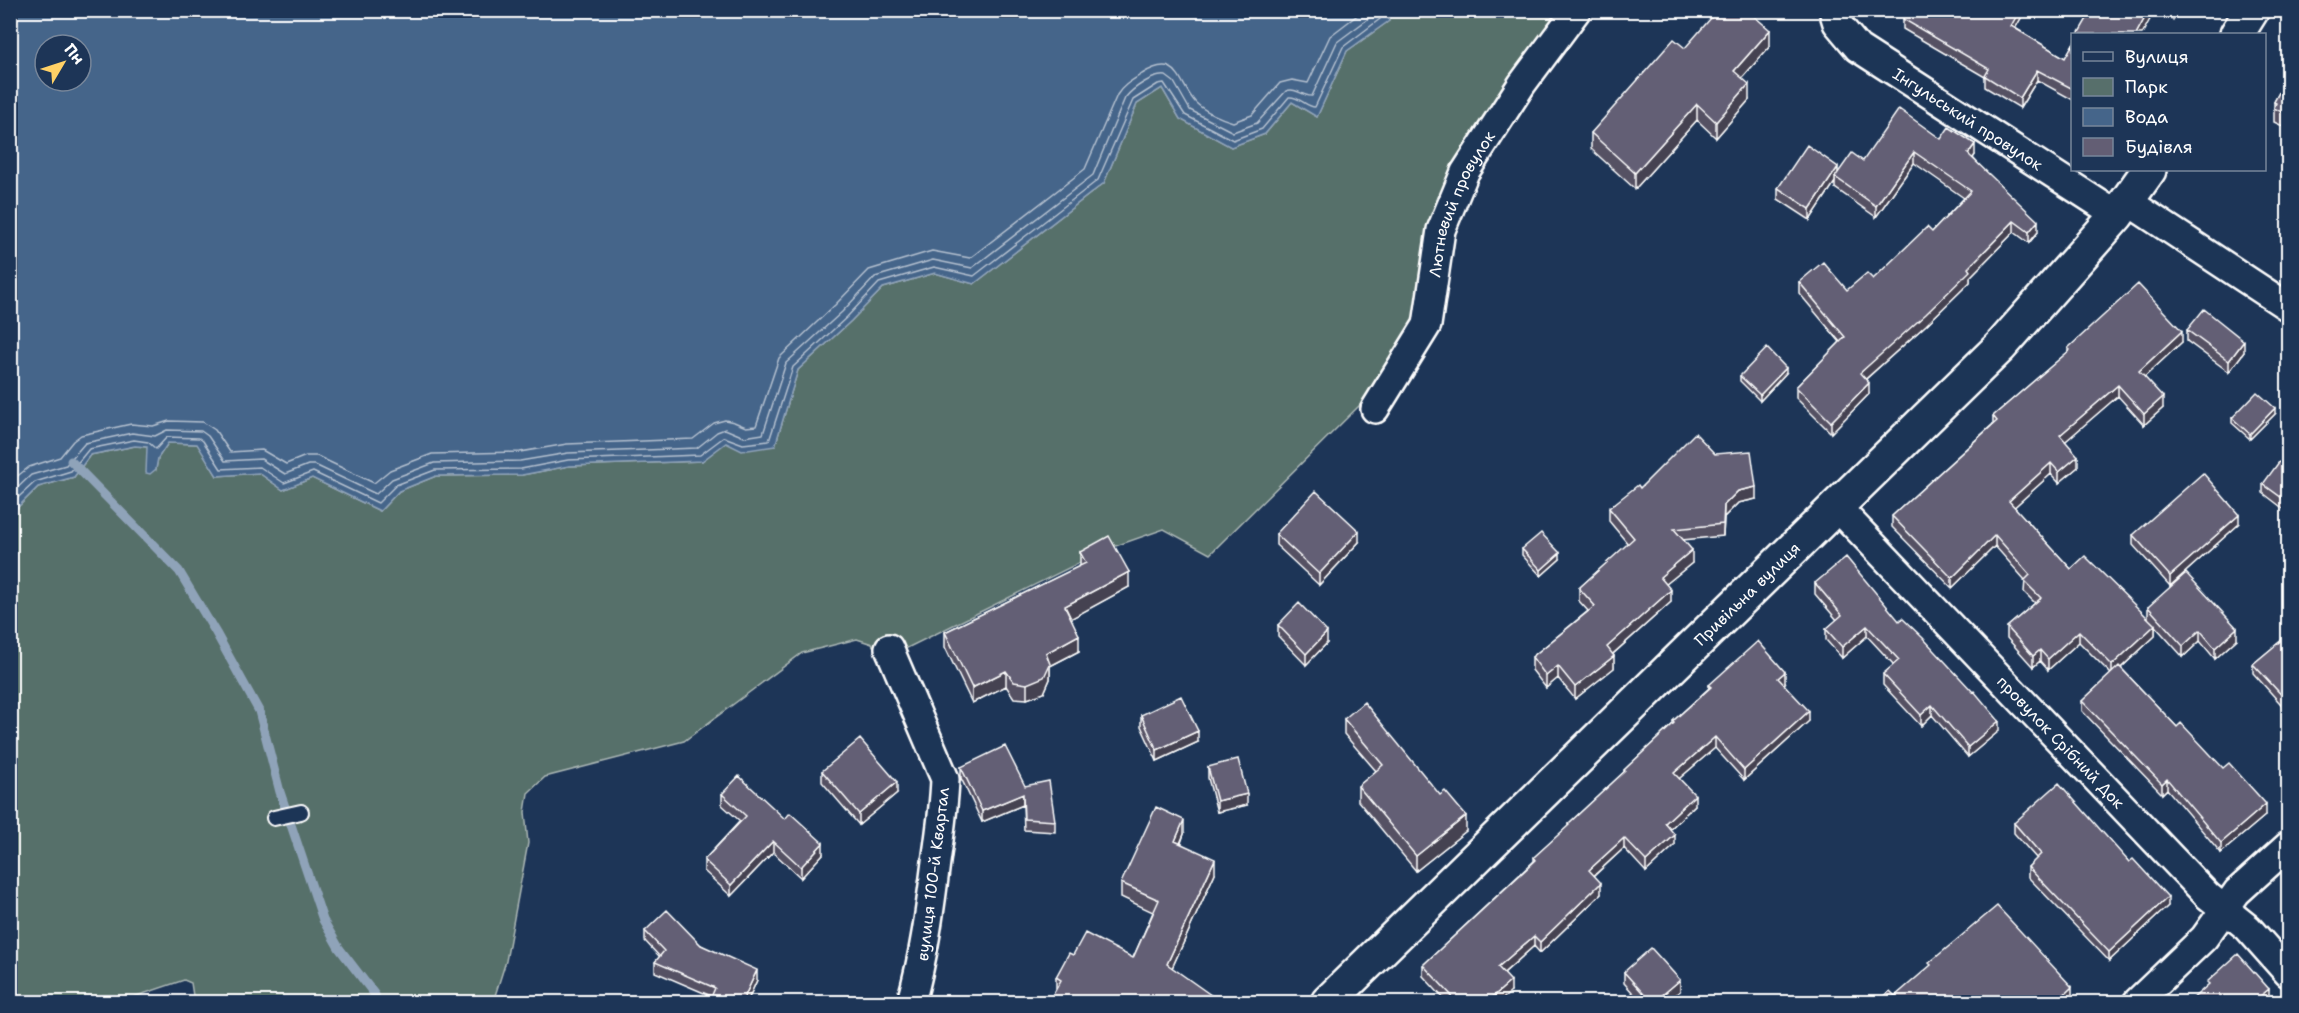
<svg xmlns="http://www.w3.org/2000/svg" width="2299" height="1013" viewBox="0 0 2299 1013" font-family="'Shantell Sans',sans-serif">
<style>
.green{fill:#576f6b;stroke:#abb7b5;stroke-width:1.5}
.water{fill:#45658a;stroke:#8fa3b9;stroke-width:1.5;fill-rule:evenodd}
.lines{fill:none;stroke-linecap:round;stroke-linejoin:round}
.shore{stroke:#b5c1d0;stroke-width:1.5}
.stream{stroke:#8fa3b9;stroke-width:9}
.service-casing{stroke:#fff;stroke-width:18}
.minor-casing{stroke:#fff;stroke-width:32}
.tertiary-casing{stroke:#fff;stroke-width:38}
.service{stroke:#1d3557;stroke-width:14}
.minor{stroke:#1d3557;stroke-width:27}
.tertiary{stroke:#1d3557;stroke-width:33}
.wall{fill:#555164;stroke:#fff;stroke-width:1.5}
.shaded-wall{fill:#454251;stroke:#fff;stroke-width:1.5}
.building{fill:#635e74;stroke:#fff;stroke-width:1.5}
.labels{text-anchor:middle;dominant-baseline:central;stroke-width:5;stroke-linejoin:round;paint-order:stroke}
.street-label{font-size:16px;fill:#fff;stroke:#1d3557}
</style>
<rect width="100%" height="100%" fill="#1d3557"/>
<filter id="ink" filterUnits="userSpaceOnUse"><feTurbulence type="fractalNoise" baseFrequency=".0167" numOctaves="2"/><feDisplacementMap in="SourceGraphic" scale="12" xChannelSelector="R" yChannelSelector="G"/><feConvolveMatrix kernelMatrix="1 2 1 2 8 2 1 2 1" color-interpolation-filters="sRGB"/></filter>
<g filter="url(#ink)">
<path class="green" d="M1386 11H1587L1475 166 1378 420 1361 404 1210 554 1164 529 1107 549 899 652 879 655 872 644 857 639 802 653 684 741 545 777 528 793 525 812 528 843 506 961 493 1002H194L191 983 184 980 119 1002H11V514L38 487 74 477 90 455 135 446 147 447 156 469 158 458 168 443 198 444 217 476 259 473 283 490 312 478 380 511 399 491 436 476 522 475 569 466 702 461 726 442 775 446 798 370 851 321 883 288 935 273 974 284 1104 183 1137 104 1162 88 1180 119 1231 147 1265 134 1292 102 1317 117 1347 51 1389 21Z"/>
<path class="water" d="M11 10H1386L1389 21 1347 51 1317 117 1292 102 1265 134 1231 147 1180 119 1162 88 1137 104 1104 183 974 284 935 273 883 288 851 321 798 370 775 446 742 451 726 443 702 461 569 466 522 475 436 476 399 491 380 511 312 478 283 490 259 473 217 476 197 444 168 443 158 458 156 469 150 474 146 473 147 447 135 446 90 455 74 477 38 487 11 514ZM45 45H81V81H45Z"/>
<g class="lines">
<path class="shore" d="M10 482 29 467 60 457 73 441 81 435 131 424 153 426 169 421 203 422 215 430 230 452 262 450 286 464 306 456H317L374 483 390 470 432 454 520 452 567 444 693 439 714 423 725 420 734 422 746 427 756 426 779 358 835 305 869 270 932 251 970 258 1085 169 1117 95C1123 85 1133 80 1142 74 1179 51 1178 83 1196 103 1204 111 1222 119 1233 122L1252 115 1280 83 1292 80 1308 83 1330 36 1364 10
M10 495 31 475 66 465 85 443 132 433 155 436 167 430 201 431 208 436 225 461 261 459 285 474 308 465H315L376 494 392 479 434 463 520 461 568 453 697 448 717 432 725 429 744 437 763 434 786 363 842 312 875 277 933 260 972 268 1093 175 1125 98C1133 88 1153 74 1166 76L1174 82 1190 110 1233 132 1257 123 1286 91C1297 87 1303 97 1312 96L1337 42 1372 16 1373 10
M10 505 35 482 71 471 89 449 134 440 148 442 156 449 167 437 199 438 203 441 221 469 260 467 284 483 313 472 378 503 396 485 435 470 521 469 568 460 700 455 724 437 743 444 769 441 793 367 847 317 879 283 934 267 974 276 1098 180 1133 100 1158 84 1164 83 1185 115 1233 140 1262 129 1289 97C1299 96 1306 107 1315 107L1343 47 1380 19V10"/>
<path class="stream" d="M71 461 179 571 216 633 259 711 280 792 323 920 339 948 375 995 377 1002"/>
<defs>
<path id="service" d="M274 818 301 812"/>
<g id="minor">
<path id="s1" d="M1833 10 1837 23 1858 48 2117 215"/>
<path d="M2127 201 2288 307"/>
<path id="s2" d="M1375 409 1427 325 1441 230 1465 172 1522 84 1577 10"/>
<path id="s3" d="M1836 506 2208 896 2248 928 2288 973"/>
<path d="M889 648 945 779C944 807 940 834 936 862 930 910 924 956 911 1002"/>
<path d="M2137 1002 2204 938 2237 892 2288 846"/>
</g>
<g id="tertiary">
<path d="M2237 34 2252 10"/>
<path id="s4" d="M1328 1002 2000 347 2117 215 2149 170"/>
</g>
</defs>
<use href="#service" class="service-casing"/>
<use href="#minor" class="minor-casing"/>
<use href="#tertiary" class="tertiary-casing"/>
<use href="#service" class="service"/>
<use href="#minor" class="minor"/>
<use href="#tertiary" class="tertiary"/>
</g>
<path class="wall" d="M2157 10H2178L2173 20Z
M2021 11V18L2015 28 2065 58 2073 44V100L2037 80 2020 108 1985 87V77L1903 29V19Z
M1770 46 1742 78 1749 100 1716 138 1697 120 1635 189 1591 149V133L1685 48Z
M2289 74V129L2274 122V102Z
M1941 139 1975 155 1973 158 2038 232 2029 243 2014 232 1970 277V282L1926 325 1866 379 1869 394 1831 433 1796 398V387L1840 342 1799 293V282L1847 290 1873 279 1932 232 1964 198 1914 163 1876 217 1835 188V182L1810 220 1778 199V188L1838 173 1863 161Z
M2289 235V261L2283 258V245Z
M2187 330 2244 352 2229 372 2187 341Z
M2182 342 2144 377 2163 408 2144 425 2118 396 2065 441 2078 467 2059 483 2051 474 2014 507 2071 569 2148 618V607L2237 639 2215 659 2200 641 2183 657 2155 626V636L2121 668 2177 727 2266 815 2221 853 2167 789 2162 794 2082 711V701L2111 674 2079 642 2048 670 2040 661 2033 667 2007 638V627L2035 603 2024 592 2025 580 1995 546 1952 588 1892 527V516L1993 424V416L2068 352V348Z
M1786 373 1760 401 1740 381V376Z
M2275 414 2250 439 2232 423V418Z
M1715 454 1756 499 1738 503 1724 517 1723 536 1683 540 1692 563 1666 584 1671 602 1613 654 1614 668 1575 699 1558 678 1546 688 1532 670V657L1588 611 1579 601V588L1628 544 1609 521V508L1640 488Z
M2289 469V513L2263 493V484Z
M2239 524 2170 586 2133 545V535Z
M1276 534 1359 542 1319 585 1276 545Z
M1522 549 1560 559 1541 576 1522 555Z
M1080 552 1129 587 1071 618 1079 651 1050 666V679L1044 693 1027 699 1014 698 1006 686 972 703 945 647V632L1080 566Z
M1815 583 1899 621 1999 731 1968 757 1932 715 1921 726 1883 685V674L1894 665 1867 636 1842 658 1826 640V629L1837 620 1815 594Z
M1278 625 1327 643 1306 665 1278 636Z
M2289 634V713L2253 673V664Z
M1785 683 1784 684 1809 721 1744 780 1715 748 1679 778 1695 805 1670 829 1675 845 1646 872 1624 848 1594 876 1601 894 1540 953 1534 946 1504 973 1511 992 1446 1001 1423 976V965L1534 861V857L1568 827V824L1624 772V770L1673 724V721L1709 688V685Z
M1141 715 1198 742 1157 761 1141 726Z
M1344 719 1466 831 1416 871 1358 801V786L1376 771 1344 734Z
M961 767 1025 786 1055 821V832L1024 830 1023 805 982 822 961 778Z
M1208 767 1247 805 1217 812 1208 778Z
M822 771 897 793 859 825 822 782Z
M722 794 823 854 801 878 773 852 731 896 704 871V860L740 821 722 805Z
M2014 823 2168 906 2109 961 2028 877V867L2037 859 2014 833Z
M1184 834 1181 843 1215 873 1172 968 1218 1002 1056 988V977L1073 955 1133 958 1153 912 1121 897V883Z
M2289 903V920L2285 916V906Z
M645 931 701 945 757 980 747 1002H709L711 996 655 972V962L660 957 645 941Z
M1624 972 1680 991 1666 1002H1641L1624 983Z"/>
<path class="shaded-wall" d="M2018 10H2022L2021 18 2011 36V26Z
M2149 10H2155L2142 34H2136Z
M2173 10H2178L2173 20Z
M1770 30V46L1734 87V71Z
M2037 70V80L2020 108V98Z
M1749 84V100L1716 138V122Z
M1697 104V120L1635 189V173Z
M1975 144V155L1968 165V154Z
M1914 152V163L1876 217V206Z
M1838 167V178L1835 177V182L1810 220V209Z
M2014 221V232L1970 277V282L1926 325 1860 384V373L1968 268Z
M2038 221V232L2029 243V232Z
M2182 331V342L2139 382V371Z
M2244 341V352L2229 372V361Z
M1786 368V373L1760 401V395Z
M1869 383V394L1831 433V422Z
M2118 385V396L2060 446V435Z
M2163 397V408L2144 425V414Z
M2275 408V414L2250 439V434Z
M2078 456V467L2059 483V472Z
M2051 463V474L2009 512V501Z
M1756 487V499L1738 503 1724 517 1723 536 1724 505 1738 491Z
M2239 515V524L2170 586V576Z
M1359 531V542L1319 585V574Z
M1995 535V546L1952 588V578Z
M1692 550V563L1660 589V577Z
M1560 553V559L1541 576V570Z
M1129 572V587L1065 622V606Z
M1671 590V602L1607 659V647Z
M2155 625V636L2112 676V665Z
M1867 626V636L1842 658V647Z
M2237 628V639L2215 659V648Z
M2200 630V641L2183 657V646Z
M2079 631V642L2048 670V659Z
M1327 632V643L1306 665V654Z
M1079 635V651L1050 666V679L1044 693 1027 699V684L1046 653Z
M2040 650V661L2033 667V656Z
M1614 656V668L1575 699V687Z
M1558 666V678L1546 688V676Z
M1006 671V686L972 703V688Z
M1785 672V683L1778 688V678Z
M1932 705V715L1921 726V715Z
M1809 711V721L1744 780V770Z
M1999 721V731L1968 757V747Z
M1198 731V742L1157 761V750Z
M1715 737V748L1674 783V773Z
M2167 779V789L2162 794V784Z
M897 782V793L859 825V814Z
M1023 794V805L982 822V811Z
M1247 794V805L1217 812V801Z
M1695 795V805L1665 834V823Z
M2266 804V815L2221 853V843Z
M1466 816V831L1416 871V856Z
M1184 820V834L1175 855V841Z
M1675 835V845L1646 872V861Z
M1624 838V848L1589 880V870Z
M773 841V852L731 896V885Z
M823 843V854L801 878V867Z
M1215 859V873L1167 979V964Z
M1601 883V894L1540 953V942Z
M2168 897V906L2109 961V952Z
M1534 936V946L1498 978V967Z
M757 970V980L747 1002H742Z
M1680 980V991L1666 1002H1654Z
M1511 981V992L1499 1002H1487Z
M2072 987V998L2067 1002H2056Z
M2269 989V1000L2266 1002H2253Z"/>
<path class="building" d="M1718 10H1747L1770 30 1734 71 1749 84 1716 122 1697 104 1635 173 1591 133 1674 39 1685 48Z
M1908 10H2020L2011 26 2065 58 2073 44V89L2037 70 2020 98 1985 76 1989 69 1903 19Z
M2092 10H2149L2136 34H2078Z
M2289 74V116L2274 108 2276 103 2274 102Z
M1899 109 1941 139 1949 127 1975 144 1968 154 2038 221 2029 232 2014 221 1968 268 1970 271 1926 314 1860 373 1869 383 1831 422 1796 387 1845 337 1799 282 1823 262 1847 290 1867 273 1873 279 1927 227 1932 232 1971 191 1914 152 1876 206 1835 177 1852 153 1863 161Z
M1807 145 1838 167 1810 209 1778 188Z
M2289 235V247L2283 245Z
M2138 284 2182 331 2139 371 2163 397 2144 414 2118 385 2060 435 2078 456 2059 472 2051 463 2009 501 2071 569 2085 556 2155 625 2112 665 2079 631 2048 659 2040 650 2033 656 2007 627 2041 598 2024 581 2030 575 1995 535 1952 578 1892 516 1997 421 1993 416 2070 350 2068 348Z
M2204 309 2244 341 2229 361 2187 330Z
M1767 348 1786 368 1760 395 1740 376Z
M2257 392 2275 408 2250 434 2232 418Z
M1695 433 1715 454 1751 451 1756 487 1738 491 1724 505 1723 524 1674 529 1692 550 1660 577 1671 590 1607 647 1614 656 1575 687 1558 666 1546 676 1532 657 1595 606 1579 588 1634 538 1609 508 1638 485 1640 488Z
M2279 462 2289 469V503L2263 484Z
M2203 473 2239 515 2170 576 2133 535Z
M1316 491 1359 531 1319 574 1276 534Z
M1541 533 1560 553 1541 570 1522 549Z
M1109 536 1129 572 1065 606 1079 635 1046 653 1050 664 1044 677 1027 684 1014 682 1006 671 972 688 945 632 1086 563 1080 552Z
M1846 557 1899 621 1902 618 1923 638 1973 692 1974 691 1999 721 1968 747 1932 705 1921 715 1883 674 1899 660 1867 626 1842 647 1826 629 1842 615 1815 583Z
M2186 573 2237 628 2215 648 2200 630 2183 646 2148 607Z
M1299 603 1327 632 1306 654 1278 625Z
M2289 634V703L2253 664Z
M1758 641 1785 672 1778 678 1809 711 1744 770 1715 737 1674 773 1695 795 1665 823 1675 835 1646 861 1624 838 1589 870 1601 883 1540 942 1534 936 1498 967 1511 981 1487 1002H1445L1452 996 1423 965 1536 860 1534 857 1569 825 1568 824 1625 771 1624 770 1674 723 1673 721 1711 687 1709 685Z
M2119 666 2177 727 2181 723 2223 768 2229 763 2266 804 2221 843 2167 779 2162 784 2082 701Z
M1181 696 1198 731 1157 750 1141 715Z
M1364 702 1440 795 1445 791 1466 816 1416 856 1358 786 1383 765 1344 719Z
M860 739 897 782 859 814 822 771Z
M1005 746 1025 786 1049 781 1055 821 1024 819 1023 794 982 811 961 767Z
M1238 759 1247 794 1217 801 1208 767Z
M739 776 785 819 790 813 823 843 801 867 773 841 731 885 704 860 746 816 722 794Z
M2059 783 2129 862 2133 859 2168 897 2109 952 2028 867 2041 854 2014 823Z
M1156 807 1184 820 1175 841 1215 859 1167 964 1218 1000 1216 1002H1049L1061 980 1056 977 1069 953 1073 955 1085 933 1133 958 1159 900 1121 883Z
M2289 903V910L2285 906Z
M1997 906 2072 987 2056 1002H1878L1890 991 1895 996 1931 965 1929 963Z
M667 910 701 945 757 970 742 1002H709L715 988 655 962 664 951 645 931Z
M1651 948 1680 980 1654 1002H1651L1624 972Z
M2238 954 2269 989 2253 1002H2189L2209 984 2207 982Z
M502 997 522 1002H501Z"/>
</g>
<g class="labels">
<g class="street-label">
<text stroke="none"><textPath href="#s1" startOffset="177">Інгульський провулок</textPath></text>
<text stroke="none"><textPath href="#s2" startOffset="226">Лютневий провулок</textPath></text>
<text stroke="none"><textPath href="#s4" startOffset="585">Привільна вулиця</textPath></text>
<text stroke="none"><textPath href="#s3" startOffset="326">провулок Срібний Док</textPath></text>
<text transform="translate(933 874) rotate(-83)">вулиця 100-й Квартал</text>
</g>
</g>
<rect width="2299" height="1013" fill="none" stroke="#1d3557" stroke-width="36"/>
<rect x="18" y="18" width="2263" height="977" fill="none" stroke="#fff" stroke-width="2" filter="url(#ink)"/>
<rect x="2071" y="33" width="195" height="138" fill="#1d3557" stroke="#77869a" stroke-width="1.5"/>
<rect x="2083" y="52" width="30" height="9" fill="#1d3557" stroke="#77869a" stroke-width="1.5"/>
<text x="2125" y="63" font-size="18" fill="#ffffff">Вулиця</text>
<rect x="2083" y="78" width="30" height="18" fill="#576f6b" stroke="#77869a" stroke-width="1.5"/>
<text x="2125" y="93" font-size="18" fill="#ffffff">Парк</text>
<rect x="2083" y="108" width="30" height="18" fill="#45658a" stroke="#77869a" stroke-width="1.5"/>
<text x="2125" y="123" font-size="18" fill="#ffffff">Вода</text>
<rect x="2083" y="138" width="30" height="18" fill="#635e74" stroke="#77869a" stroke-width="1.5"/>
<text x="2125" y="153" font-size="18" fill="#ffffff">Будівля</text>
<g transform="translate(63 63) rotate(51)"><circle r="28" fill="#1d3557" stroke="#77869a" stroke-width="1.5"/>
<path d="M0-4.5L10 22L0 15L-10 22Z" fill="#ffd166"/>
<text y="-9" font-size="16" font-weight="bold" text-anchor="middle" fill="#ffffff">Пн</text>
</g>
</svg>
